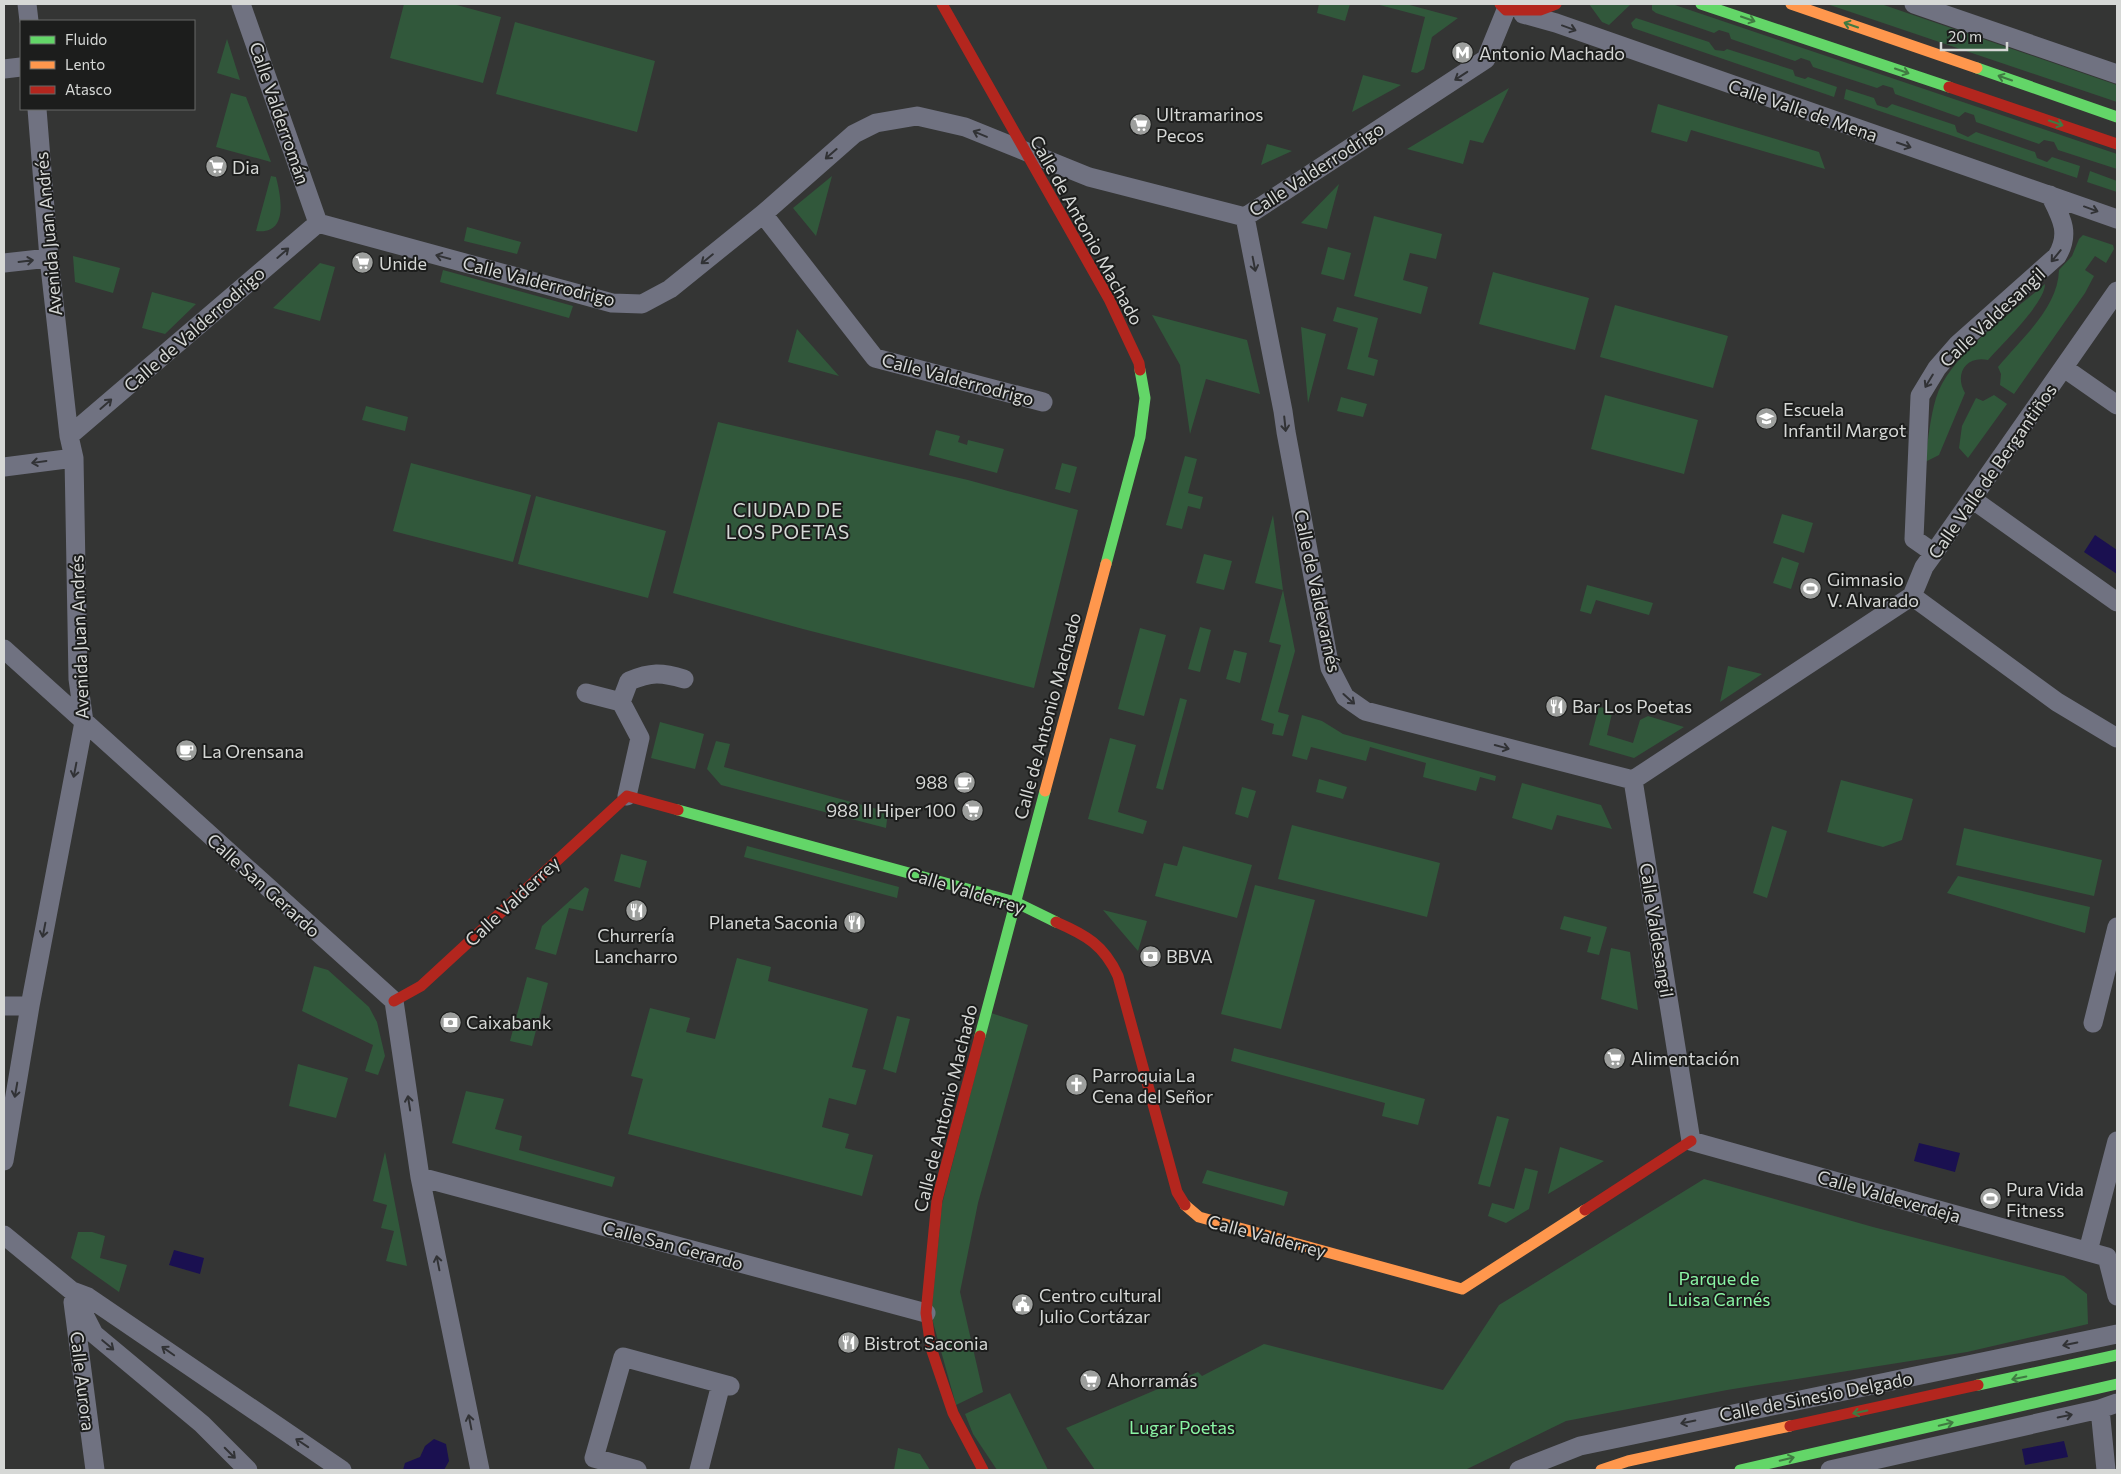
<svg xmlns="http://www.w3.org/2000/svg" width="2121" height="1474" viewBox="0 0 2121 1474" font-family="Commissioner,sans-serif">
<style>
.green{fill:#31583b}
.water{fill:#1a1050}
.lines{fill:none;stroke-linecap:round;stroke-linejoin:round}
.street{stroke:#707281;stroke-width:19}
.fast{stroke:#63d668;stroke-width:11}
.slow{stroke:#ff974d;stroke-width:11}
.jam{stroke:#b3261e;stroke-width:11}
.oneway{stroke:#407a42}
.oneway2{stroke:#313235}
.labels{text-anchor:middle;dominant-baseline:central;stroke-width:4;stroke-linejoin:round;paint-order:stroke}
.poi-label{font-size:18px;fill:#d6d8d6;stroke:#1c1d1c;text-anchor:start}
.street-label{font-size:18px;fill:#d6d8d6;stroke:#1c1d1c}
.park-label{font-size:18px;fill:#8af4a4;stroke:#1c1d1c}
.neighbourhood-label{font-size:19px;letter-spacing:1px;fill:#d6d8d6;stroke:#1c1d1c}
</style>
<rect width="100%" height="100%" fill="#343534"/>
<path class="green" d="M404 4H453L501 17 483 83 390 58Z
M1319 4H1350L1345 21 1317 13Z
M1376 4H1406L1458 18 1432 37 1424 69 1417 73 1411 72 1425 17Z
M1589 4H1631L1609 25 1602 22Z
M1652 4H1672L2117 154V169L2058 150 2054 142 2044 140 2039 144 1976 122 1974 115 1965 112 1959 117 1895 94 1893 88 1883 85 1877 88 1813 67 1810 61 1801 58 1795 61 1731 39 1729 33 1719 30 1714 33 1656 13 1652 10Z
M1827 4H1881L2117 85V102Z
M1636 18 1709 42 1715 50 1724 51 1727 49 1793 70 1795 76 1805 79 1808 77 1837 87 1834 97 1633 28 1631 23Z
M515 22 655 61 637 132 496 94Z
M227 39 240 80 217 73Z
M1363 75 1401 85 1352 112Z
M1509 88 1483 143 1470 140 1463 164 1407 149Z
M1846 89 1874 98 1877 105 1887 108 1892 104 1955 125 1957 132 1968 137 1976 132 2035 152 2037 158 2047 162 2052 157 2080 166 2077 178 1844 99Z
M231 93 246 97 271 162 216 147Z
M1658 104 1819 152 1825 169 1691 130 1687 142 1651 132Z
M1267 144 1292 151 1261 165Z
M2090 171 2117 181V192L2087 182Z
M271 176 276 177C281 197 289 235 256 231Z
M832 176 816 236 793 208Z
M1339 184 1327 229 1301 223Z
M1374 216 1442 234 1436 259 1410 253 1403 280 1428 287 1421 314 1354 296Z
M467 227 521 242 517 254 464 241Z
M2083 235 2113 245 2114 249 2106 263 2095 256 2085 270 2094 276 2085 293 2014 394 2000 385 2001 374 1998 367C2021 339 2058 308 2059 270L2072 256 2079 239Z
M1328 247 1351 253 1344 280 1321 274Z
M73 256 120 268 113 293 75 282Z
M320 263 335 267 320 321 273 308Z
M443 270 573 306 569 318 440 282Z
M1493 272 1589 298 1575 350 1479 324Z
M2045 284C2045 303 2002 344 1988 360 1966 355 1954 374 1965 393L1939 455 1925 462C1928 441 1930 418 1936 398 1950 354 2011 314 2045 284Z
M152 292 196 304 165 334 142 328Z
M1615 305 1728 336 1713 388 1600 357Z
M1337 307 1378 318 1368 357 1378 360 1374 376 1347 369 1358 328 1333 321Z
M1152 315 1247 340 1260 394 1206 379 1190 434 1180 365Z
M1301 327 1326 334 1308 403Z
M797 329 839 376 788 362Z
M1605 395 1698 420 1684 474 1591 449Z
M1994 395 2007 404 1968 458 1959 448 1962 426 1976 398 1983 401Z
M1341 397 1367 404 1363 417 1337 411Z
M366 406 408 417 405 431 362 420Z
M718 422 968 480 1078 510 1034 688 803 629 673 593Z
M936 430 960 436 958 442 967 445 968 440 1004 449 997 473 929 455Z
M1185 456 1197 459 1188 493 1203 497 1200 509 1188 506 1182 529 1166 525Z
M411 463 531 495 513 562 393 531Z
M1062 463 1077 467 1070 493 1055 489Z
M536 496 666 531 648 598 518 564Z
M1782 514 1813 523 1804 553 1773 543Z
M1273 515 1283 590 1295 651 1278 712 1289 715 1283 736 1272 734 1274 724 1261 720 1281 645 1269 642 1283 590 1255 583Z
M1204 554 1232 561 1224 590 1196 583Z
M1782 557 1799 563 1791 589 1773 583Z
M1587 585 1653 603 1649 615 1596 600 1591 614 1580 611Z
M1200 627 1211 630 1200 672 1188 669Z
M1140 628 1166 635 1144 716 1118 709Z
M1234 650 1247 653 1240 683 1226 679Z
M1728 666 1762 674 1720 702Z
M1180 698 1187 700 1163 790 1156 788Z
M1599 707 1610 709 1612 713 1607 735 1633 743 1640 720 1648 716 1684 727 1634 758 1589 745Z
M1302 715 1322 721 1343 734 1496 776 1495 781 1480 777 1476 791 1423 777 1426 763 1370 747 1366 761 1311 747 1307 760 1292 756Z
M660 722 704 734 695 769 651 758Z
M1110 738 1136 745 1118 812 1147 821 1143 834 1088 819Z
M716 741 730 744 724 767 888 812 886 828 721 785 707 769Z
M1319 779 1347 787 1343 799 1316 792Z
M1841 780 1913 799 1902 840 1883 847 1827 832Z
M1522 783 1601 805 1612 829 1557 815 1552 830 1512 818Z
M1242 787 1256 791 1248 818 1235 814Z
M1292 825 1440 863 1427 917 1278 879Z
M1772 826 1787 831 1767 898 1753 893Z
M1964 828 2102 860 2094 896 1956 865Z
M747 846 899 887 897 898 744 857Z
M1183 846 1252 865 1237 918 1155 896 1164 863 1177 866Z
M621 854 647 861 640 888 614 881Z
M1958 876 2090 907 2085 933 1947 893Z
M1255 885 1315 900 1281 1029 1221 1014Z
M585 887 589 889 583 911 569 908 556 955 535 949 542 926Z
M1103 910 1147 921 1138 951Z
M1564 916 1607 927 1599 955 1587 952 1591 937 1560 929Z
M1611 948 1630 952 1638 1010 1601 999Z
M737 958 771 967 768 981 868 1009 852 1067 866 1070 856 1105 829 1098 822 1127 849 1134 845 1148 873 1155 862 1196 628 1134 643 1079 631 1076 650 1008 690 1018 686 1032 715 1039Z
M314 966 328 970 369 1007 377 1022 385 1056 378 1075 365 1071 373 1045 302 1011Z
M527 977 548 983 532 1046 510 1041Z
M991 1013 1028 1025 978 1203 960 1292 983 1392 956 1405 931 1315 942 1204Z
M897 1016 910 1019 896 1073 883 1069Z
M1234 1048 1425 1099 1418 1125 1382 1116 1385 1103 1231 1061Z
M298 1064 348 1078 336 1118 289 1106Z
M466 1091 504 1099 495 1129 522 1136 519 1150 615 1177 612 1187 452 1143Z
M1497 1116 1509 1119 1490 1187 1478 1184Z
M1560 1147 1604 1161 1548 1194Z
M385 1152 407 1266 386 1261 394 1231 381 1228 387 1205 373 1201Z
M1525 1168 1538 1171 1529 1209 1506 1223 1488 1216 1492 1203 1514 1209Z
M1207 1170 1288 1192 1284 1206 1202 1183Z
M1704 1179 1873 1227 2064 1276 2087 1294 2088 1324 1967 1352 1727 1390 1566 1421 1465 1470H1095L1066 1428 1198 1372 1202 1376 1264 1344 1443 1390 1499 1305Z
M78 1232H92L105 1236 100 1258 127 1265 119 1292 71 1258Z
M1010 1393 1048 1470H997L973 1434 965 1414Z
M898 1448 920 1454 930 1470H894Z"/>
<path class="water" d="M2095 535 2117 550V574L2084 552Z
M1919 1143 1960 1153 1955 1172 1914 1161Z
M174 1250 204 1258 200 1274 169 1265Z
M434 1439 446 1444 449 1461 444 1470H403L405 1463 420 1457 425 1446Z
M2064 1441 2068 1457 2025 1465 2022 1449Z"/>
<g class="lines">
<path class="street" d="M27 4 29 21
M241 4 318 223
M1914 4 2117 74
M1523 14 1556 23 2117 219
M4 69 21 67
M763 214 875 358 1043 402
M1245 217 1283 411 1286 432 1330 668 1345 697 1365 711 1633 780
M318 223 612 303 642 304 670 289 763 214 854 134 876 123 917 116 965 127 1089 177 1245 217 1486 59 1506 10
M4 263 49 258
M2117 291 1934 553 1924 567 1912 596 2057 702 2117 738
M2064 368 2117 405
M69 436 318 223
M4 467 74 458
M1972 499 2117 602
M1934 553 1914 539 1920 396 1937 368 1958 344 2057 256C2071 233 2061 217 2050 195
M4 649 394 1001 420 1177 480 1470
M586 693 621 702
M1633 780 1691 1141 2107 1257 2117 1296
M1633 780 1912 596
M627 796 640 738 621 702 629 681C651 672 661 672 684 679
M4 1006H30
M2093 1023 2117 927
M4 1161 30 1006 84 722 78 679 74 458 69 436 49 258 37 109
M420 1177 926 1313
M4 1235 72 1291 88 1297 342 1470
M2088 1251 2117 1141
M72 1291 94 1334 202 1424 248 1470
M73 1302 95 1470
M2100 1409 2106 1470
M637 1470 594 1458 623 1357 730 1386
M699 1470 721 1384
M1519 1470 1580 1446 2117 1334
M1830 1470 2100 1409 2117 1403"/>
<path class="fast" d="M1701 4 1949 87
M1977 68 2117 117
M1106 564 1140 437 1145 398 1140 370
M678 810 1015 902 1056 922
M980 1036 1045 791
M1978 1385 2117 1355
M1740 1470 2117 1384"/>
<path class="slow" d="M1791 4 1977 68
M1045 791 1106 564
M1185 1205 1199 1217 1462 1289 1585 1210
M1601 1470 1628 1461 1790 1426"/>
<path class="jam" d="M942 4 1109 299 1139 363 1140 370
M1500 4 1506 10H1540L1556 4
M1949 87 2117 144
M1056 922C1086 935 1104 945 1118 976L1177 1192 1185 1205
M394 1001 421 986 627 796 678 810
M980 1036 937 1200 926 1313 931 1348 953 1413 983 1470
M1585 1210 1691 1141
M1790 1426 1978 1385"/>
</g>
<defs><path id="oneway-shaft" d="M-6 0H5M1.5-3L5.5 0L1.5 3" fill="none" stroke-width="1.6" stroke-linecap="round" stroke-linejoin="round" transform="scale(1.25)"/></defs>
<g class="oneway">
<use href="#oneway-shaft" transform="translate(1748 19) rotate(19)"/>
<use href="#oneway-shaft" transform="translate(1851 25) rotate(-161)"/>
<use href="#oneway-shaft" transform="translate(1902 71) rotate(19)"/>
<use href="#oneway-shaft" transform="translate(2005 78) rotate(-161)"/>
<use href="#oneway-shaft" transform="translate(2056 123) rotate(19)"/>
<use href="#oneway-shaft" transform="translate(2019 1378) rotate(168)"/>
<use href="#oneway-shaft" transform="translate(1860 1412) rotate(168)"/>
<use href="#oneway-shaft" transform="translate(1946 1424) rotate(-13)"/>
<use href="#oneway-shaft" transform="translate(1787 1459) rotate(-13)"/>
</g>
<g class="oneway2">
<use href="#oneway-shaft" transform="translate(1569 28) rotate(20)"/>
<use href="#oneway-shaft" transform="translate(1461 76) rotate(147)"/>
<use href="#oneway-shaft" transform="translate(980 134) rotate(-157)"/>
<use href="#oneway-shaft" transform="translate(1904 145) rotate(19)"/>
<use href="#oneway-shaft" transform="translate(831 154) rotate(139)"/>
<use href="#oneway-shaft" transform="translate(2091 209) rotate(20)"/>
<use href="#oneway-shaft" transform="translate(283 253) rotate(-41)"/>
<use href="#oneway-shaft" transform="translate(2056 256) rotate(129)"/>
<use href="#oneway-shaft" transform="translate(443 257) rotate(-165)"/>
<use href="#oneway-shaft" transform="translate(707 259) rotate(141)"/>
<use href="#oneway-shaft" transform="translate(26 261) rotate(-7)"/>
<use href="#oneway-shaft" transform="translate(1254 264) rotate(79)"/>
<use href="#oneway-shaft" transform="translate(1929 381) rotate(121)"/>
<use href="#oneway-shaft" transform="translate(106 404) rotate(-41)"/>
<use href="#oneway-shaft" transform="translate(1285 424) rotate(84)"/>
<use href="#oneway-shaft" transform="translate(39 462) rotate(172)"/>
<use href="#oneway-shaft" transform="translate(1349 699) rotate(42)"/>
<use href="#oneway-shaft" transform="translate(1502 747) rotate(15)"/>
<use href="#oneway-shaft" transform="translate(75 770) rotate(101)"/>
<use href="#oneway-shaft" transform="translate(44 930) rotate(101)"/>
<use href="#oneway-shaft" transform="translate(16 1090) rotate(100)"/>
<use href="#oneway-shaft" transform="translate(409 1103) rotate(-99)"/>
<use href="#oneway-shaft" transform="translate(438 1263) rotate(-101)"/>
<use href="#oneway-shaft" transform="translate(2070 1344) rotate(168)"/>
<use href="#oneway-shaft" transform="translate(108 1345) rotate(40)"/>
<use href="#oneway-shaft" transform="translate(168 1351) rotate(-145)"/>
<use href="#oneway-shaft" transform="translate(2065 1416) rotate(-12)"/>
<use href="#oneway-shaft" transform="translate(470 1422) rotate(-101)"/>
<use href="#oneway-shaft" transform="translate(1688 1422) rotate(168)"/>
<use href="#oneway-shaft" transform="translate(302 1443) rotate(-146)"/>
<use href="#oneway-shaft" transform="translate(230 1453) rotate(45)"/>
</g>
<defs>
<symbol id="metro-disc" viewBox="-11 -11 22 22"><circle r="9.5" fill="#9d9f9d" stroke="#1c1d1c"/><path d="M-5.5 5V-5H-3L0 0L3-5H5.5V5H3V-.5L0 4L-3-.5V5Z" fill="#fff"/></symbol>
<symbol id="supermarket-disc" viewBox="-11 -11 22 22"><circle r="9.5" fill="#9d9f9d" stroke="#1c1d1c"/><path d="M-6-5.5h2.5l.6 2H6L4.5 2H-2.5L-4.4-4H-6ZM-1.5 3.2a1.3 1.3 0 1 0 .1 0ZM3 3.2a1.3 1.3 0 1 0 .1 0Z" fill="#fff"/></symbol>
<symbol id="school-disc" viewBox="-11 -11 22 22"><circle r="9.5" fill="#9d9f9d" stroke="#1c1d1c"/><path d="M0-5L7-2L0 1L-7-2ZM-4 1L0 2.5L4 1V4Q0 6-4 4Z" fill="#fff"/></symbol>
<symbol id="stadium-disc" viewBox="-11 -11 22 22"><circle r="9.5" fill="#9d9f9d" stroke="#1c1d1c"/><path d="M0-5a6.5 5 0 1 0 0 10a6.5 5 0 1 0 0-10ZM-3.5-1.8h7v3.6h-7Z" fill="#fff"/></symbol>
<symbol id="restaurant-disc" viewBox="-11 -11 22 22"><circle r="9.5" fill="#9d9f9d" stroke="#1c1d1c"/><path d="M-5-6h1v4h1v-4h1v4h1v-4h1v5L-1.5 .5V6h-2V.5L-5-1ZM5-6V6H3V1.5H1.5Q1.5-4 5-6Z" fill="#fff"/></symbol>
<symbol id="cafe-disc" viewBox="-11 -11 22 22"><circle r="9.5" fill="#9d9f9d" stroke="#1c1d1c"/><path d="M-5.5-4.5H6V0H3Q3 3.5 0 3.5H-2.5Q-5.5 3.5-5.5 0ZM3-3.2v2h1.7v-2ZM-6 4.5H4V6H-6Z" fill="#fff"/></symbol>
<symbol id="bank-disc" viewBox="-11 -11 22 22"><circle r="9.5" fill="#9d9f9d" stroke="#1c1d1c"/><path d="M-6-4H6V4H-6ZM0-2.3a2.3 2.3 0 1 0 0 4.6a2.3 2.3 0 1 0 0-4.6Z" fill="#fff"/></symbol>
<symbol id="church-disc" viewBox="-11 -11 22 22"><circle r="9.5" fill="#9d9f9d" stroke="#1c1d1c"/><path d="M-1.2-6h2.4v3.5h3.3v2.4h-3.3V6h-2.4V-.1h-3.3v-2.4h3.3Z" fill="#fff"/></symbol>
<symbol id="civic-disc" viewBox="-11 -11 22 22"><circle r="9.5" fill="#9d9f9d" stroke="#1c1d1c"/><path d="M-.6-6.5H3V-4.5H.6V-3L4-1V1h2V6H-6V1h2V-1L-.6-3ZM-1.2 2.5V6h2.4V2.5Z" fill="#fff"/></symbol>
</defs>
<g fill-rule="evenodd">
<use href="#metro-disc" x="1450" y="40" width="25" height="25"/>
<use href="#supermarket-disc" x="1128" y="112" width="25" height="25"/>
<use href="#supermarket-disc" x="204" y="154" width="25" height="25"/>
<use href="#supermarket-disc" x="350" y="250" width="25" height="25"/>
<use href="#school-disc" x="1754" y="406" width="25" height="25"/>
<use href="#stadium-disc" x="1798" y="576" width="25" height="25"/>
<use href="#restaurant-disc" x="1544" y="694" width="25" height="25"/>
<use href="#cafe-disc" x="174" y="738" width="25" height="25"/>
<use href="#cafe-disc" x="952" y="770" width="25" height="25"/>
<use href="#supermarket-disc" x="960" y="798" width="25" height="25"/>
<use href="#restaurant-disc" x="624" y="898" width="25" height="25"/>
<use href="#restaurant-disc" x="842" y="910" width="25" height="25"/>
<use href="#bank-disc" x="1138" y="944" width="25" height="25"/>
<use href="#bank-disc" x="438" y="1010" width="25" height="25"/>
<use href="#supermarket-disc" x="1602" y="1046" width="25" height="25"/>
<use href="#church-disc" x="1064" y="1072" width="25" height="25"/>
<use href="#stadium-disc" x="1978" y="1186" width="25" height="25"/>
<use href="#civic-disc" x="1010" y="1292" width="25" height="25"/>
<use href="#restaurant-disc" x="836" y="1330" width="25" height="25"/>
<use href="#supermarket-disc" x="1078" y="1368" width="25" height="25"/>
</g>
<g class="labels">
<g class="poi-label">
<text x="1479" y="53">Antonio Machado</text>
<text x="1156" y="114">Ultramarinos<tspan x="1156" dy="21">Pecos</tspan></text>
<text x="232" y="167">Dia</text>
<text x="379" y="263">Unide</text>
<text x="1783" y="409">Escuela<tspan x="1783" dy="21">Infantil Margot</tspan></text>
<text x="1827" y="579">Gimnasio<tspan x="1827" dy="21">V. Alvarado</tspan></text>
<text x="1572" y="706">Bar Los Poetas</text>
<text x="202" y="751">La Orensana</text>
<text x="948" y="782" text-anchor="end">988</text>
<text x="956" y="810" text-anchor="end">988 II Hiper 100</text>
<text x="838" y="922" text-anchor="end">Planeta Saconia</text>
<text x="636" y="935" text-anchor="middle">Churrería<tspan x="636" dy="21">Lancharro</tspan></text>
<text x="1166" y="956">BBVA</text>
<text x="466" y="1022">Caixabank</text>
<text x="1631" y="1058">Alimentación</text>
<text x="1092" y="1075">Parroquia La<tspan x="1092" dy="21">Cena del Señor</tspan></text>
<text x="2006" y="1189">Pura Vida<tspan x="2006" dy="21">Fitness</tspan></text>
<text x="1039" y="1295">Centro cultural<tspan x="1039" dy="21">Julio Cortázar</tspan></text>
<text x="864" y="1343">Bistrot Saconia</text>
<text x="1107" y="1380">Ahorramás</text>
</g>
<g class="street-label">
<text transform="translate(1803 110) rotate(19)">Calle Valle de Mena</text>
<text transform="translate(280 113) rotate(71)">Calle Valderromán</text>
<text transform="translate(1316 169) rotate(-33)">Calle Valderrodrigo</text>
<text transform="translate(1087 230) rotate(61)">Calle de Antonio Machado</text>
<text transform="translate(48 234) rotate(-95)">Avenida Juan Andrés</text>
<text transform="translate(539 281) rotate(14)">Calle Valderrodrigo</text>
<text transform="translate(1992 317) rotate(-43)">Calle Valdesangil</text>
<text transform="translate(194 329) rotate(-41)">Calle de Valderrodrigo</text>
<text transform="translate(958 379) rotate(15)">Calle Valderrodrigo</text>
<text transform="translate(1992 471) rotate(-55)">Calle Valle de Bergantiños</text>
<text transform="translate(1318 591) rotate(78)">Calle de Valdevarnés</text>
<text transform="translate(79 637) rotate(-92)">Avenida Juan Andrés</text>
<text transform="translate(1047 716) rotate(-75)">Calle de Antonio Machado</text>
<text transform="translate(264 885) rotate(42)">Calle San Gerardo</text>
<text transform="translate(966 890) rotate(17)">Calle Valderrey</text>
<text transform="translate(512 901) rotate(-43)">Calle Valderrey</text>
<text transform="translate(1657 930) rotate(81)">Calle Valdesangil</text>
<text transform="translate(945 1108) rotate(-76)">Calle de Antonio Machado</text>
<text transform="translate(1889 1196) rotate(16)">Calle Valdeverdeja</text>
<text transform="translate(1267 1236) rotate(15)">Calle Valderrey</text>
<text transform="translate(673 1245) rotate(15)">Calle San Gerardo</text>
<text transform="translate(83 1381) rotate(83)">Calle Aurora</text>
<text transform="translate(1816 1396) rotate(-11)">Calle de Sinesio Delgado</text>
</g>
<g class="park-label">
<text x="1719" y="1278">Parque de<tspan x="1719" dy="21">Luisa Carnés</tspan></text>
<text x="1182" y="1427">Lugar Poetas</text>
</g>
<g class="neighbourhood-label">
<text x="788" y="509">CIUDAD DE<tspan x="788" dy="22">LOS POETAS</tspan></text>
</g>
</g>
<rect width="2121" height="1474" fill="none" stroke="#d6d8d6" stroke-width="10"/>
<rect x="20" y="20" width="175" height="90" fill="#1c1d1c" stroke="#666866"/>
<rect x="30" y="36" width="25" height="8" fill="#63d668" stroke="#666866"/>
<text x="65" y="45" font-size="15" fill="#d6d8d6">Fluido</text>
<rect x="30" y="61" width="25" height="8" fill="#ff974d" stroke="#666866"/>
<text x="65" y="70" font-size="15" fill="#d6d8d6">Lento</text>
<rect x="30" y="86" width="25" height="8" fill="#b3261e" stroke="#666866"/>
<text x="65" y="95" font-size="15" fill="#d6d8d6">Atasco</text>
<path d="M1941 42v8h66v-8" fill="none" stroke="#d6d8d6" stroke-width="2.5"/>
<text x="1948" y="42" font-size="15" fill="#d6d8d6" stroke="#1c1d1c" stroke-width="4" paint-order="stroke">20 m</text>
</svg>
